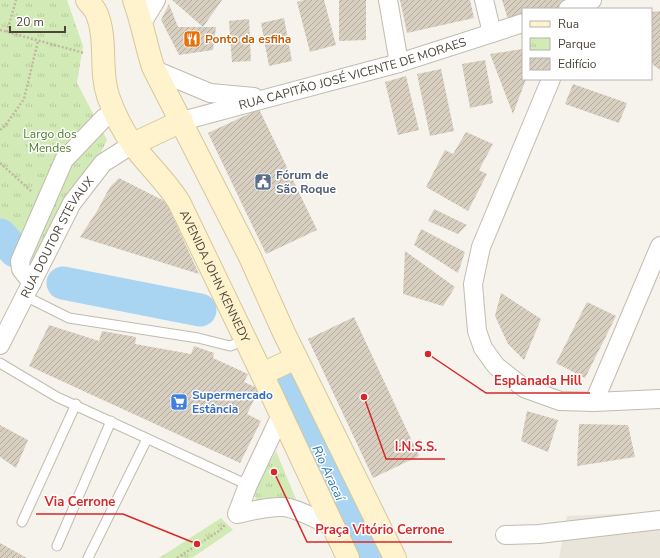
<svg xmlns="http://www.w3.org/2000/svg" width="660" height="558" viewBox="0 0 660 558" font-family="'Nunito Sans',sans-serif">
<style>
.residential{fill:#eae5da}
.park{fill:url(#park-tufts)}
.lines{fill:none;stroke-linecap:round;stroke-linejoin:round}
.river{stroke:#a9d4f2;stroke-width:33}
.building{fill:url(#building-hatch)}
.service-casing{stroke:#c2bbae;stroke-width:11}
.minor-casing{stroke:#c2bbae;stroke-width:20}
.secondary-casing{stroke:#d6c79b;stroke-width:24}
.path{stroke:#c4b79f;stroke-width:2.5;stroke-dasharray:2 2;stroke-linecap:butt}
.service{stroke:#fff;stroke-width:9}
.minor{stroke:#fff;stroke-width:18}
.secondary{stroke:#fff3cd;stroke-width:22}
.labels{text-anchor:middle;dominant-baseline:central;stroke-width:3;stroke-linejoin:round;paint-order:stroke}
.food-label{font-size:12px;font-weight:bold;fill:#c56008;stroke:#fff;text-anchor:start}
.street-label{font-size:12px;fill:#4b4439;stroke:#fff}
.park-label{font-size:12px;fill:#4a7f2a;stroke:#fff}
.service-label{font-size:12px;font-weight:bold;fill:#4e5e75;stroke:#fff;text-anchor:start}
.shop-label{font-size:12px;font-weight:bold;fill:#366cbe;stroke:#fff;text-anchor:start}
.water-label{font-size:13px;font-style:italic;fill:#2e7ab2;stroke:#fff}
.leader{fill:none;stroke:#d62828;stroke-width:1.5}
.callout-dot{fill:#d62828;stroke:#fff;stroke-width:1.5}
.callout-label{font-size:13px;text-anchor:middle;font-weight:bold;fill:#d62828;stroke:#fff;stroke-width:3;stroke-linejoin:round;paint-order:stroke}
</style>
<defs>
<pattern id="park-tufts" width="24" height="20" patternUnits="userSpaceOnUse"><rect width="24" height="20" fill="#d2eab5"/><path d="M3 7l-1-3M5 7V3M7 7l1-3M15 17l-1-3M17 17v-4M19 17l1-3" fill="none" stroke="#b6ca9c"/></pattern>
<pattern id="building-hatch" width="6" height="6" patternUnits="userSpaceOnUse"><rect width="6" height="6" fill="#d8cfc1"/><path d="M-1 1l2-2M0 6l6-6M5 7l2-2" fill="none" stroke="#b1aa9e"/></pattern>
</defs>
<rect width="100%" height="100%" fill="#f6f3ec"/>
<path class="residential" d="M660 512V558H559L567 516Z"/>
<path class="park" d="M0 0H67L83 46 77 83 107 140 96 163 38 263 21 253 0 228Z
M276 451 297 502 257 501 253 493Z
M221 518 233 530 192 558H159Z"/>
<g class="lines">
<path class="river" d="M0 235 15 251
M63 283 200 310
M288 388 367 558"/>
</g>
<path class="building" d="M172 0H222L203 27Z
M304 0H324L336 45 310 52 297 2Z
M339 0H366V40L339 41Z
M400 0H470L474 18 407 33Z
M502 0H573L564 9H523V22L510 26Z
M169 4 178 27H216L213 50 179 55 161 20Z
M660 11V70L651 63V12Z
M284 18 292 61 269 66 261 23Z
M249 19 251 61 232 62 229 21Z
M523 49V79H526L513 114 490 54Z
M485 60 493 103 470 108 462 64Z
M441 69 454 131 430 136 417 74Z
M406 76 419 130 398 135 385 82Z
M573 84 627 103 619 123 565 104Z
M259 109 317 230 266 254 208 133Z
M466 132 493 144 479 170 487 174 468 211 426 187 445 150 453 154Z
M119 178 166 202 199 274 80 237 97 211 110 187Z
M434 209 467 225 458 234 428 221Z
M421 229 465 252 458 273 414 245Z
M405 251 455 287 443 306 403 294Z
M501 293 541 319 524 360 508 344 495 316Z
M587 302 616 316 585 378 556 363Z
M354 317 419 456 373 478 308 339Z
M49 325 99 341 102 331 136 337 135 344 191 354 194 346 214 353 213 358 248 374 244 382 259 389 247 414 261 421 240 463 29 366Z
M527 411 558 420 548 452 521 441Z
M579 424 628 425 635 457 577 466Z
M0 425 28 440 16 468 0 457Z
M0 543 27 558H0Z"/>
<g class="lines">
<defs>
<path id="service" d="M25 296 69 318 198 338 230 346 246 340
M0 363 57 397 248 485
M22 522 76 404
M57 546 111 421
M88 558 147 439"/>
<g id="minor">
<path d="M388 0 399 63"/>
<path d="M484 0 492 33"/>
<path d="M568 9 592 0"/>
<path d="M142 23 156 0"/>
<path d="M155 70 210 93 254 97"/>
<path d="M551 79 481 247 473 284 477 331 483 348 496 366 524 388 560 401 594 402 660 399"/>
<path id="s1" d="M182 121 399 63 523 23"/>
<path d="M32 283 21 269 20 261 64 160 104 118 116 114"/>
<path id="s2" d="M0 345 72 203 103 163 133 144"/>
<path d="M594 402 660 246"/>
<path d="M281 415 248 485 237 514C252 511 268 506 284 507 299 509 318 520 333 527"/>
<path d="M505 535 539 534 660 520"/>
</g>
<g id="secondary">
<path id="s3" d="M87 0C90 4 94 8 96 12 108 39 99 69 108 96 114 113 123 131 133 145 148 165 166 181 179 202L262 374 348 558"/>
<path d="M134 0C142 22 146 45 153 67L250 257 284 333 395 558"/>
<path d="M133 144 182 121"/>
<path d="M262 374 296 358"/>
</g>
</defs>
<use href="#service" class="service-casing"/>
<use href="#minor" class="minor-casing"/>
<use href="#secondary" class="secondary-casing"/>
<path class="path" d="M0 30 84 53
M7 32 16 0
M0 130 5 126 24 99 38 41
M0 163 31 191
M177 558 219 531 225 525"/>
<use href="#service" class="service"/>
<use href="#minor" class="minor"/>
<use href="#secondary" class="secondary"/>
</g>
<defs>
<symbol id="restaurant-square" viewBox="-11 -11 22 22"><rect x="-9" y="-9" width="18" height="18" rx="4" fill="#e8710a" stroke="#fff"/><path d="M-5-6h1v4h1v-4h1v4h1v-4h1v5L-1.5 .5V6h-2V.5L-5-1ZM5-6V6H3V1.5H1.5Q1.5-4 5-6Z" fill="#fff"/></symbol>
<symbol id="civic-square" viewBox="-11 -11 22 22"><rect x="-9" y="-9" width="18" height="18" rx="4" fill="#5c6f8a" stroke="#fff"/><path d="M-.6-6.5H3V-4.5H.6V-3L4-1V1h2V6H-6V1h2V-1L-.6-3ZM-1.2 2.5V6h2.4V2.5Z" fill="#fff"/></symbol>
<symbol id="supermarket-square" viewBox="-11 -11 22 22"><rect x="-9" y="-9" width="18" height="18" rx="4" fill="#3f7fe0" stroke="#fff"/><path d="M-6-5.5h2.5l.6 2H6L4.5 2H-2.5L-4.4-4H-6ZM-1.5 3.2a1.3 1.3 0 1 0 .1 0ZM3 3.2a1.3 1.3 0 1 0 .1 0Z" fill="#fff"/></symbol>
</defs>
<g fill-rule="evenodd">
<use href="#restaurant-square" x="182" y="29" width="20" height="20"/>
<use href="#civic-square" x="253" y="172" width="20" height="20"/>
<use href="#supermarket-square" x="169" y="392" width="20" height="20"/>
</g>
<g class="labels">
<g class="food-label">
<text x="205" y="39">Ponto da esfiha</text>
</g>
<g class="street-label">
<text stroke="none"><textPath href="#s1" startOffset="177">RUA CAPITÃO JOSÉ VICENTE DE MORAES</textPath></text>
<text stroke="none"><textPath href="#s2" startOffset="122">RUA DOUTOR STEVAUX</textPath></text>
<text stroke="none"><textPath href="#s3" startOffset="311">AVENIDA JOHN KENNEDY</textPath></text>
</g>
<g class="park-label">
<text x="50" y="134">Largo dos<tspan x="50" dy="14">Mendes</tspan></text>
</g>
<g class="service-label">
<text x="276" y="175">Fórum de<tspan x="276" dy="14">São Roque</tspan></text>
</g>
<g class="shop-label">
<text x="192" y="395">Supermercado<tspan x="192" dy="14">Estância</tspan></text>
</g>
<g class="water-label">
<text transform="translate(328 473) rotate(65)">Rio Aracaí</text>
</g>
</g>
<path class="leader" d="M428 354L486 393H590M364 397L386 459H445M197 544L123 514H36M274 472L307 542H452"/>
<g class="callout-dot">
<circle cx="428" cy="354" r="4"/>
<circle cx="364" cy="397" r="4"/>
<circle cx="197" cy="544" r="4"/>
<circle cx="274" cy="472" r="4"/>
</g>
<g class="callout-label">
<text x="538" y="385">Esplanada Hill</text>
<text x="416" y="451">I.N.S.S.</text>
<text x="80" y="506">Via Cerrone</text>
<text x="380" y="534">Praça Vitório Cerrone</text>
</g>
<rect x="522" y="8" width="130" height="72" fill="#ffffff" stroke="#b7b4b0"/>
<rect x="530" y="21" width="20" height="6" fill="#fff3cd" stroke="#b7b4b0"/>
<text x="558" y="28" font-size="12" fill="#4b4439">Rua</text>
<rect x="530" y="38" width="20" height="12" fill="url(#park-tufts)" stroke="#b7b4b0"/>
<text x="558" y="48" font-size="12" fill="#4b4439">Parque</text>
<rect x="530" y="58" width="20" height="12" fill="url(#building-hatch)" stroke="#b7b4b0"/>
<text x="558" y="68" font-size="12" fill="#4b4439">Edifício</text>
<path d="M10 26v6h55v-6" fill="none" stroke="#4b4439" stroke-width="2"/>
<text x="16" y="26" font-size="12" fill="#4b4439" stroke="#ffffff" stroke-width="3" paint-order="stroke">20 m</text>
</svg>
